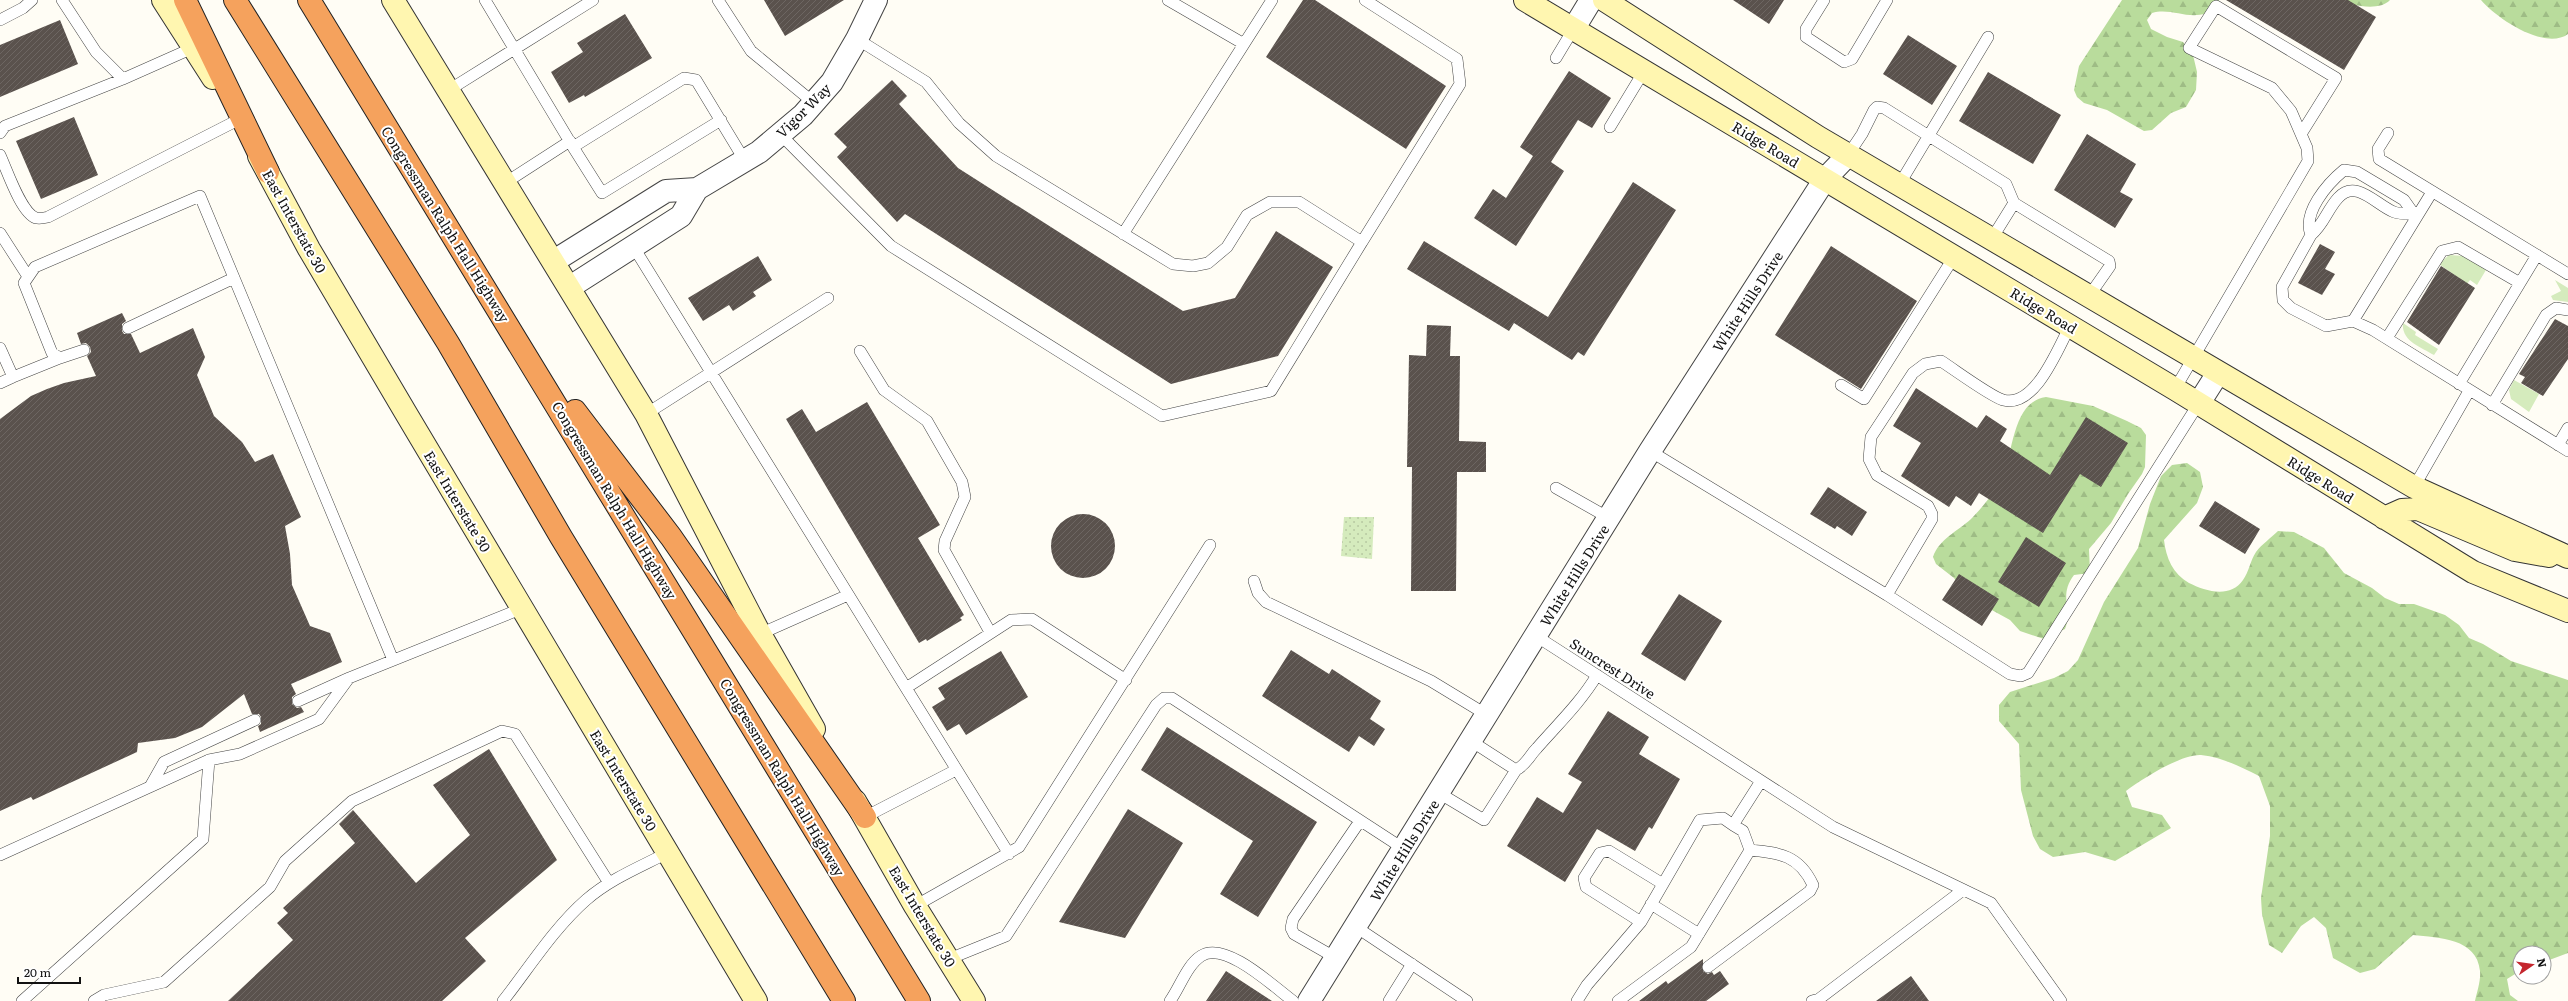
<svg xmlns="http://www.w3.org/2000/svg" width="2568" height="1001" viewBox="0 0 2568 1001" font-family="Literata,serif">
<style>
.grass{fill:#d5ebbd}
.forest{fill:url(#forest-firs)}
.park{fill:url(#park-dots)}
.building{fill:url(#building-hatch)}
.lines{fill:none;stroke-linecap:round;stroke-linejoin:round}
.lane-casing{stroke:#444;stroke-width:12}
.street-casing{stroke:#444;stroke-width:24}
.secondary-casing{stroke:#333;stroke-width:24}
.highway-casing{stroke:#222;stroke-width:24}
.lane{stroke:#fff;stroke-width:11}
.street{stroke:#fff;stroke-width:22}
.secondary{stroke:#fff6b0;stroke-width:22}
.highway{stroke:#f5a25d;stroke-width:22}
.labels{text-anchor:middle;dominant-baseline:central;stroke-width:4;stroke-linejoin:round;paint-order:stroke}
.street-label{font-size:14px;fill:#111;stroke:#fff}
</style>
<defs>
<pattern id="forest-firs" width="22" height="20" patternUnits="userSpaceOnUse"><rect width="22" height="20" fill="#b9dc9c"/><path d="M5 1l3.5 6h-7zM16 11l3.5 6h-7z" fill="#9ebc85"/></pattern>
<pattern id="park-dots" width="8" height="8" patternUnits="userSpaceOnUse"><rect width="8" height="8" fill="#d5ebbd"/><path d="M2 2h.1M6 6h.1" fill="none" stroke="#b6c8a1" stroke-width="1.8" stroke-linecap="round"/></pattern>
<pattern id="building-hatch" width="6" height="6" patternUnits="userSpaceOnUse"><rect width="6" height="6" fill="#5a524d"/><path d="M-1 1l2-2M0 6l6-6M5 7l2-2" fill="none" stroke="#6d6662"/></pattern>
</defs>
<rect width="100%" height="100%" fill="#fffdf5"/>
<path class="grass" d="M2449 255 2464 256 2486 270 2477 285 2470 280 2467 284 2439 264Z
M2555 280 2568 288V302L2553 300 2551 296 2561 291Z
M2403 323 2416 332 2415 335 2438 349 2434 355C2421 347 2401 341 2403 323Z
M2514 380 2539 394 2529 412 2511 399 2509 390Z"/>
<path class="forest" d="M2122 0H2219L2218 6C2195 26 2174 6 2152 13L2147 20 2151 29 2167 37 2183 42 2193 55 2197 72 2196 90 2186 107 2171 113 2152 130 2144 131 2107 110 2084 103 2077 97 2074 90 2079 66Z
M2336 0H2390C2379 12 2351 5 2336 0Z
M2481 0H2568V34C2545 51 2496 18 2481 0Z
M2046 397 2093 406 2127 421 2141 428 2146 435 2145 467 2142 474 2128 494 2111 523 2089 549 2090 573 2074 575C2058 596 2073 609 2065 629L2044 639 2020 631 2010 620 1968 597 1954 578 1936 564 1933 557C1939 539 1958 531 1971 519 1981 509 1994 493 2001 480 2014 455 2011 402 2046 397Z
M2187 463 2200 472 2203 487 2197 503 2164 540C2166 558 2173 574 2189 583 2205 591 2230 599 2243 580 2249 572 2250 561 2256 552 2262 544 2271 538 2278 531L2294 532 2324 548 2344 573 2372 588 2385 598 2399 604H2414L2445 615 2459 625 2469 638 2483 644 2511 661 2568 680V953L2544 962V953H2520V971L2507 979 2510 995 2518 1001H2475C2477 992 2481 980 2480 971 2477 938 2439 938 2413 935L2375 969 2360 973 2333 958 2326 928 2314 917 2301 926 2282 953 2269 945 2262 914 2261 898 2270 836V806L2259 776C2241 767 2222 757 2201 755 2181 754 2142 779 2126 791L2132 807 2162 815 2171 828 2115 861 2085 852 2053 857 2040 849 2033 836 2021 790 2019 744 1999 721V705L2010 692 2054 678 2068 671 2078 660 2104 602 2138 548 2150 504 2161 476 2172 465Z"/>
<path class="park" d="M1344 517H1374L1372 559 1341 556Z"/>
<path class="building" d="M764 0H844L785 36Z
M1303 0H1315L1446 86 1406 149 1266 57Z
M1733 0H1784L1769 24Z
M2226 0H2348L2376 17 2344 70Z
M625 14 652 58 585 97 584 95 569 103 551 72 583 52 577 43Z
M60 20 78 64 0 97V45Z
M1908 35 1957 66 1932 105 1883 74Z
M1569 71 1611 98 1592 128 1578 120 1551 162 1564 171 1516 246 1474 218 1493 189 1506 198 1533 156 1520 147Z
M1988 72 2061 115 2033 164 1959 121Z
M892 80 907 96 899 104 958 168 1183 311 1235 298 1276 231 1333 267 1278 356 1171 384 905 214 897 222 837 157 847 147 834 134Z
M74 117 98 175 41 199 16 141Z
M2087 134 2136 164 2120 192 2133 199 2115 228 2054 190Z
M1633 182 1676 210 1584 356 1578 352 1572 360 1514 323 1509 331 1407 269 1424 241 1548 317Z
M2320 244 2335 252 2325 269 2335 274 2322 295 2298 283Z
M1831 246 1917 301 1861 389 1775 335Z
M758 256 772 280 753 292 756 296 733 311 729 305 703 321 688 298Z
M2441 266 2475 288 2439 345 2407 322Z
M122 313 126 321 122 324V331L124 334H131L140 353 193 328 205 357 197 375 214 416 242 442 255 462 273 454 301 517 285 526 290 554 292 585 310 626 330 633 342 662 291 684 296 694 292 697V704L297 708 301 707 304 712 260 732 258 726 261 724V717L259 714H252L244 694 202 727 175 738 138 743 137 752 33 800 31 797 0 811V419L31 396 47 389 64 383 96 376 87 356 91 352 90 347 86 343 81 344 77 333Z
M2555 319 2568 326V359L2543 396 2521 383 2525 377 2519 374Z
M1427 325 1451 326 1450 356H1460L1459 441 1486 442V472H1457L1456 591H1411L1412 467H1407L1409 355 1426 356Z
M1916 388 1977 428 1986 415 2007 429 2000 441 2050 475 2086 417 2128 443 2101 487 2080 474 2043 533 1979 493 1971 506 1956 496 1949 507 1901 476 1921 443 1893 426Z
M867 402 940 525 918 538 964 615 960 618 962 620 927 641 926 639 919 643 786 419 802 409 816 432Z
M1828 487 1867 512 1852 536 1837 526 1835 529 1810 514Z
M2215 501 2260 529 2245 554 2199 526Z
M1051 546a32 32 0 1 1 64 0a32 32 0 1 1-64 0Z
M2026 537 2066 563 2039 607 1998 582Z
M1959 574 1999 599 1982 626 1942 600Z
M1679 594 1722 621 1685 681 1641 654Z
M1291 650 1329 674 1332 669 1381 701 1370 719 1385 729 1374 746 1359 736 1349 752 1262 696Z
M1001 651 1028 697 966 735 959 724 947 731 932 707 945 699 938 688Z
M1608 711 1649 737 1639 754 1680 779 1652 829 1649 827 1635 851 1597 829 1565 882 1507 846 1537 797 1563 813 1582 782 1568 774Z
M1167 727 1317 822 1258 917 1220 894 1253 841 1141 770Z
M489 749 557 860 465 938 486 961 442 1001H228L293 940 277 923 288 913 283 908 355 843 339 824 353 810 416 883 470 835 433 785Z
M1128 809 1183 843 1125 938 1059 922Z
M1703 959V971L1708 974 1712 972 1714 975 1720 971 1729 984 1706 1001H1639L1666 981 1668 984Z
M1226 971 1272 1001H1206Z
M1911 976 1929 1001H1876Z"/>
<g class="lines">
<defs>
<path id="lane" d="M62 0 96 52 123 79 195 47
M485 0 573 147 684 78 696 80 745 161
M718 0 751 51 814 103
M1168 0 1244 44
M1824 0 1806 29V37L1844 62 1852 59 1887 0
M0 20 23 8 32 0
M1556 58 1574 28
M449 90 593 0
M1610 127 1644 71
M0 133 5 126 123 79
M2388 133 2378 149 2379 159 2568 274
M780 134 891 246 1162 416 1271 391 1362 242 1299 202H1270L1247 215 1227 247 1208 263 1193 266 1173 264 996 156 959 123 926 82 857 39
M573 147 602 193 721 120
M0 155C7 170 21 213 36 218 40 219 44 218 48 217L238 120
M1848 155 1862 134 1874 110 1877 107 1884 108 2006 184 2014 203 2109 261 2110 266 2089 296
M505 183 570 141
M1899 185 1988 37
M2416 217 2404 200 2357 172 2344 170C2327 184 2302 213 2311 235L2282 287 2283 300 2291 308 2326 326 2353 321 2373 330 2568 451
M0 233 27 275
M1123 234 1272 0
M2311 235C2324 224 2327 210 2338 198 2356 178 2376 205 2394 212 2399 214 2406 214 2412 214
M1991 240 2014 203
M1362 242 1460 84 1457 59 1365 0
M633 246 906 688
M2353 321 2432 192
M128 328 234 278
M2387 338 2442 251 2458 247 2520 283
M0 348 13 377 60 358
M84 350 60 358 52 353 24 283 35 267 200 196 393 660
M860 351 884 390 927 421 962 482 965 497 945 541 944 550 990 632
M0 383 13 377
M2459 384 2537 255
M1841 385 1864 399 1954 257
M2175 389 2308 161 2307 148 2291 111 2272 88 2189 48 2216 6 2336 78 2301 134
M2492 405 2546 315 2556 308 2568 310
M646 414 828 298
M2558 445 2568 428
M1650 451 1887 595 2010 674 2021 676 2028 673 2199 403
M2414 487 2469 391
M1556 488 1609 518
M1254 581 1258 593 1266 602 1431 681 1487 715
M1887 595 1932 519V514L1928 506 1877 475 1869 459 1871 437 1913 373 1925 364 1941 361C1955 370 1990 396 2003 400 2035 409 2058 348 2070 326
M760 634 848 595
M1536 636 1833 827 1991 903 2061 1001
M298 701 349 678
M1516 770C1527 764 1529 756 1537 748 1558 724 1581 702 1597 675
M151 785 164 762 255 720
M1439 793 1484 820 1516 770 1471 741
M865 817 956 770
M1009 854 906 688 1011 620 1032 619 1126 680
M0 855 209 760
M1651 904 1699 934
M915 906 1019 847 1210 545
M1641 922 1586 887 1584 878 1600 853 1609 851 1663 884
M1356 927 1467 1001
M1336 958 1294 934 1291 928 1293 919 1360 821
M949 959 1006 936 1156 705 1164 698H1172L1404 849
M1708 967 1810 891 1813 885C1799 855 1780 853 1750 850
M22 1001 203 839 209 760 240 754 319 719 349 678 523 608
M94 1001 104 995 164 982 270 887 285 861 352 801 502 731 515 734 609 883
M503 1001C529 968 554 928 586 900 610 879 640 867 667 853
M1170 1001C1180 987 1187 965 1201 956 1225 940 1274 987 1293 1001
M1389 1001 1412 964
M1577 1001 1587 985 1641 922 1700 820 1723 818 1733 825 1761 781
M1618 1001 1691 947 1750 850 1743 831 1733 825
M1812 1001 1819 999 1963 890"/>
<path id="street" d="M1574 28 1591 0
M554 261 666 191 697 189 759 152 803 115 832 82 857 39 876 0
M570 287 681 216 697 189
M2199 403 2218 373
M1309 1001 1650 451 1816 193 1825 179 1848 155"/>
<path id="secondary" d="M163 0 213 78
M393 0 646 414 760 634 814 729
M1525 0 2175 389 2473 572 2568 611
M1604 0 1818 137 2414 487 2568 557
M259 156 309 249 407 415 756 1001
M2384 518 2402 510 2418 509 2515 550 2549 556
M855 801 915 906 974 1001"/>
<path id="highway" d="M185 0 268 172
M235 0 448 343 561 537 844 1001
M309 0 919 1001
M575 411 671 537 865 817"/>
</defs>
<use href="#lane" class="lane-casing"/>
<use href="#street" class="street-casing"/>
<use href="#secondary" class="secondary-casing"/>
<use href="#highway" class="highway-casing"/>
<use href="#lane" class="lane"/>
<use href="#street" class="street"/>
<use href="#secondary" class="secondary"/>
<use href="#highway" class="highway"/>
</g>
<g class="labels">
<g class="street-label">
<text transform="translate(803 110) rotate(-45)">Vigor Way</text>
<text transform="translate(1766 144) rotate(31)">Ridge Road</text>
<text transform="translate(295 221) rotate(61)">East Interstate 30</text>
<text transform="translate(446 224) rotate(58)">Congressman Ralph Hall Highway</text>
<text transform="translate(1747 301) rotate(-57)">White Hills Drive</text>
<text transform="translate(2044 310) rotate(31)">Ridge Road</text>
<text transform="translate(2321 479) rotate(32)">Ridge Road</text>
<text transform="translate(615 500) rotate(59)">Congressman Ralph Hall Highway</text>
<text transform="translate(458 501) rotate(59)">East Interstate 30</text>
<text transform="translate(1574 575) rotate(-58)">White Hills Drive</text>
<text transform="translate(1613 668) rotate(33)">Suncrest Drive</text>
<text transform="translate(783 777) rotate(59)">Congressman Ralph Hall Highway</text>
<text transform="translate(624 780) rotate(59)">East Interstate 30</text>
<text transform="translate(1404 850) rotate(-58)">White Hills Drive</text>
<text transform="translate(923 916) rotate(59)">East Interstate 30</text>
</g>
</g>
<g transform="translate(2532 965) rotate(77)"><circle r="19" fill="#ffffff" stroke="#a0a0a0"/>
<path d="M0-3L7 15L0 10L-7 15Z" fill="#c4262e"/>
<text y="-6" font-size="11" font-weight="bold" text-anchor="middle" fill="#111111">N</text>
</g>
<path d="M18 977v6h62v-6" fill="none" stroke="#111111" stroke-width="2"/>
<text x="24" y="977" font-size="12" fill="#111111" stroke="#ffffff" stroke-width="3" paint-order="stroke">20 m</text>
</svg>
